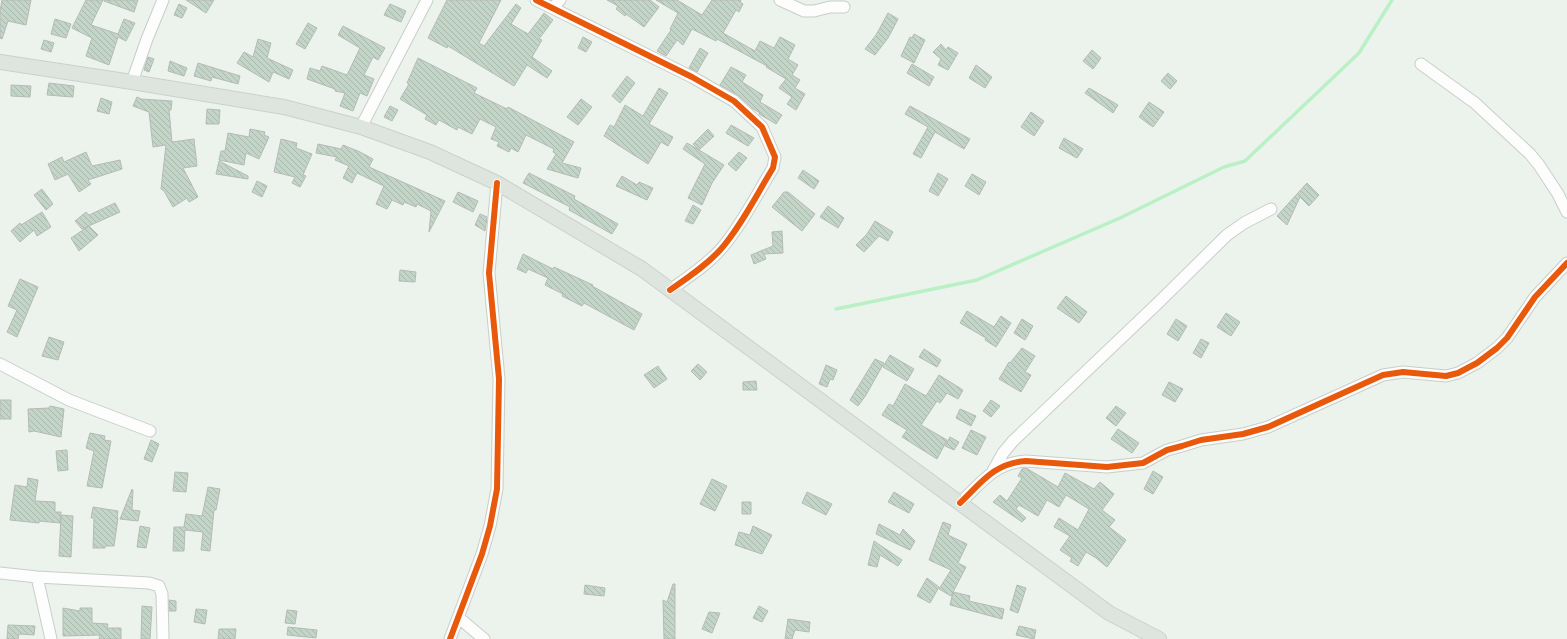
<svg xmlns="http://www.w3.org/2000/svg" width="1567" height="639" viewBox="0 0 1567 639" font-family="'DM Sans',sans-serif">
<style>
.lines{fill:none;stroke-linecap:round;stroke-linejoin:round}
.stream{stroke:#baf0c5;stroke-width:3.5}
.building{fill:url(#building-back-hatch);stroke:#b5bab5}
.minor-casing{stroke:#c8cec9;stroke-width:13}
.major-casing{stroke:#ccd0cd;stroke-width:16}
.minor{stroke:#fcfdfc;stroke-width:11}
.major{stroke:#dee5df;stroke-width:14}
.cycleway-casing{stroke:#fff;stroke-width:8}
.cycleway{stroke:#e8590c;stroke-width:6}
</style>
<defs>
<pattern id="building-back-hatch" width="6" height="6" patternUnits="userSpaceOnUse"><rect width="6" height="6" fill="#c3d5c7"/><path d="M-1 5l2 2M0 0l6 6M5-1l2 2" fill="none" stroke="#a8b8ac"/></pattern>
</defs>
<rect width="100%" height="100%" fill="#ecf3ed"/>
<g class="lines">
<path class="stream" d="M836 309 977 280 1120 218 1224 167 1245 161 1359 53 1392 0"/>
</g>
<path class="building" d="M2 0H31L26 25 8 21 2 39 0 38V11Z
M86 0H103L91 25 118 34 124 19 135 23 126 41 118 37 109 65 86 56 92 38 72 28Z
M104 0H138L134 12 104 1Z
M186 0H214L206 13Z
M447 0H501L479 43 484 46 516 4 521 8 511 24 528 34 544 13 553 20 539 39 542 40 532 57 552 71 547 78 527 65 514 86 448 46 447 48 428 38Z
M607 0H650L659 7 644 27 626 14 625 16 616 9 618 6Z
M656 0H677L702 15 712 0H741L740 2 743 4 739 12 736 10 723 33 755 51 760 41 774 48 780 37 795 45 788 59 798 65 792 75 800 80 795 88 805 94 796 110 787 104 792 97 779 88 786 79 766 67 767 66 717 39 716 41 692 29 683 45 677 40 666 56 657 51 671 30 670 29 678 13Z
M179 4 187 8 182 18 174 15Z
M390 4 406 11 401 22 384 15Z
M888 13 898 19 888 38 875 55 865 49 876 35Z
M55 19 71 24 66 38 51 34Z
M308 23 317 28 305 49 296 44Z
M343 26 385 48 378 60 373 57 364 75 374 79 367 96 360 93 353 111 340 106 345 93 335 91V89L307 79 310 68 320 71 322 66 347 75 360 48 338 35Z
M914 34 925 40 914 63 901 56 910 37 912 38Z
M583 37 592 42 586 52 578 48Z
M258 39 271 43 267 58 293 70 289 79 273 72 269 82 237 63 244 52 253 57Z
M44 40 54 43 51 52 41 49Z
M941 44 946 50 948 47 958 53 948 70 938 65 941 59 933 52Z
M700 48 708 53 697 72 689 68Z
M1092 50 1101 58 1093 69 1083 61Z
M148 57 154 59 149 72 144 70Z
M418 58 477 88 474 93 507 109 508 107 574 142 562 163 581 168 578 178 547 169 556 154 553 152 554 149 526 135 518 152 511 148 509 152 497 146 499 142 491 139 496 127 480 119 472 134 458 127 457 130 439 120 436 125 425 119 427 115 400 99 409 84 407 83Z
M170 61 187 68 184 76 168 71Z
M198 63 240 76 238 84 212 77 211 81 194 76Z
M912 64 934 77 929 86 907 73Z
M976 65 992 77 985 88 969 78Z
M731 67 746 75 742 82 763 95 760 102 782 115 776 124 759 114 760 113 752 108 738 95 720 85Z
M1168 73 1177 81 1170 89 1161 81Z
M627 76 635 83 620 103 612 96Z
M49 83 74 86 73 97 47 95Z
M11 85 31 86 30 97 11 96Z
M659 88 668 93 649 124 673 137 668 146 661 142 648 164 604 136 610 125 614 127 625 105 643 116Z
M1089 88 1118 105 1113 113 1085 93Z
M137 97 141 99 172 101 171 110H169L172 142 194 139 197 166 183 168 198 197 189 202 187 198 173 207 164 191 161 189 166 145 153 147 149 112 133 106Z
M101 98 112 102 109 114 97 111Z
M581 99 592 107 578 125 567 117Z
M1149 102 1164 112 1153 127 1139 117Z
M390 106 398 110 392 121 384 117Z
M910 106 970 139 964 149 935 132 921 158 913 154 928 127 905 114Z
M207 109 220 110 219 124H206Z
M1031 112 1044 121 1034 136 1021 127Z
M731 125 754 138 748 146 726 133Z
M250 129 265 132 264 135 269 137 259 159 246 153 244 165 219 160 221 151H225L228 133 249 137Z
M708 129 714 136 699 150 724 165 712 183 702 205 688 198 705 164 683 149 687 143 699 150 693 144Z
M1064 138 1083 149 1077 158 1059 148Z
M281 139 297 143 296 148 312 154 303 175 306 176 300 187 292 183 295 177 274 172Z
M318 144 341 149 343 145 360 152 373 159 369 167 445 201 429 232 431 211 417 204 416 207 404 202 403 205 392 200 387 209 376 204 384 186 357 173 352 183 343 178 349 166 335 160 337 157 316 153Z
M86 152 92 166 120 160 122 169 88 180 91 184 79 192 68 174 55 180 48 164 62 157 64 162Z
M739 152 747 158 736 171 728 164Z
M219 161 248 176V179L216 174Z
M803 170 819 181 814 189 798 178Z
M529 173 575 196 574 199 618 224 612 234 569 210 570 207 523 183Z
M938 173 948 179 938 196 929 191Z
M972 174 986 182 979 195 965 186Z
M622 176 637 185 639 182 653 188 647 200 616 186Z
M257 181 267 186 262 197 252 192Z
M1307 183 1319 195 1309 206 1300 197 1287 225 1277 216Z
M42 189 53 204 46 210 34 195Z
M458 192 478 201 473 212 453 202Z
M784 192H788L815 214 802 231 772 207Z
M115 203 120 212 82 229 75 221 86 212 89 215Z
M693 205 701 210 693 224 685 221Z
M828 206 844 218 838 228 820 217Z
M42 212 51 227 37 236 34 230 20 242 11 231 20 223 21 225Z
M480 214 487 217 485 231 475 225Z
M875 221 893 232 888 241 879 236 864 252 856 245 867 234Z
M89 226 98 235 79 251 71 238Z
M782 231 783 253 764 254 766 259 754 264 751 255 773 246 772 232Z
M523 254 553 269 554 267 593 285 592 286 642 314 634 330 584 303 582 306 562 296 563 294 545 285 548 278 528 269 526 273 517 269Z
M400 270 416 272 415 282 399 281Z
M20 279 38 287 17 337 7 332 17 310 8 306Z
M1066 296 1087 312 1079 323 1057 308Z
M967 311 994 327 1001 316 1011 323 996 347 985 340 986 338 960 323Z
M1226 313 1240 322 1231 336 1217 327Z
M1022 319 1033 326 1025 340 1014 333Z
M1176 319 1187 326 1178 341 1167 334Z
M49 337 64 342 58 360 42 356Z
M1201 339 1209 343 1201 358 1193 353Z
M1022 348 1035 356 1025 372 1031 375 1021 392 999 379 1009 362 1010 363Z
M924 349 941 360 937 367 919 357Z
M890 355 914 369 907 381 883 367Z
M875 359 884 363 866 395 858 406 850 400Z
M698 364 707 372 700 380 691 371Z
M826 365 837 370 833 380 830 379 827 387 819 384Z
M658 366 667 379 654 388 644 375Z
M939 375 963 390 958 399 947 393 940 403 937 401 921 425 947 440 937 459 902 437 907 430 882 415 889 404 893 406 905 384 926 396Z
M756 381 757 390H743V382Z
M1169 382 1183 389 1175 402 1162 395Z
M0 400H11V419H0Z
M991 400 1000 406 991 417 983 411Z
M50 406 64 409 61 437 34 431 29 432 28 409 49 408Z
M1116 406 1126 413 1116 426 1106 418Z
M960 409 976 416 971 426 956 418Z
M1118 429 1139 443 1132 453 1111 439Z
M971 430 986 437 977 455 962 448Z
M90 433 105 436 104 440 111 441 102 488 87 486 94 451 86 448Z
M950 437 959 442 954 450 945 446Z
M151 440 159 444 152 462 144 459Z
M67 450 68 470 58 471 56 451Z
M1026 468 1058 487 1065 473 1094 489 1100 482 1114 494 1102 510 1115 520 1109 527 1126 540 1107 567 1096 558 1086 552 1078 566 1070 561 1072 558 1060 550 1070 536 1054 527 1059 518 1078 530 1089 509 1066 495 1059 507 1047 500 1038 516 1019 505 1016 509 1026 518 1022 522 993 502 1000 495 1007 501 1022 478 1018 476 1022 469Z
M1153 471 1163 477 1153 494 1144 489Z
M175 472 188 473 186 492 173 491Z
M28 478 38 480 35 501 55 502V512H61L60 523 39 521V523L10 520 15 485 27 487Z
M712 479 727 486 715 511 700 504Z
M208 487 220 489 216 510H214L210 551 201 550 203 532 185 530 184 551H173L174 527H184L186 514 202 516Z
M132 489 133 490 132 510 140 511 138 521 120 519Z
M807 492 832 504 826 515 802 503Z
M894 492 914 504 909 513 888 502Z
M742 502H751V514H742Z
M93 507 118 511 117 518H118L114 546H105V548H93L94 518H91Z
M61 515 73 516 71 557 59 556Z
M943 522 951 525 948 535 967 544 958 563 966 567 951 596 939 589 951 570 929 560Z
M879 524 900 535 903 529 915 541 910 550 876 534Z
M140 526 150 528 146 548 137 547Z
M753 526 772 535 762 554 735 545 739 532 750 535Z
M874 541 902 560 898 566 880 555 877 567 868 565Z
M927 578 939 587 930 603 917 596Z
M673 584H675V639H664L663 600 667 602Z
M585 585 605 588 604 596 584 594Z
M1017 585 1026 588 1018 613 1010 610Z
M953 592 970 596 969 601 1004 609 1002 619 950 605Z
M169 600 176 601V611H169Z
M142 606 152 607 150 639H141Z
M759 606 768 611 762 622 753 618Z
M63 608 80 611V608H92V623L108 624 107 628H121V639H99L100 635 63 636Z
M196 609 207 610 205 624 194 622Z
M287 610 297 611 295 624 285 623Z
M709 612 720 613 712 633 702 629Z
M788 619 810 622 809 632 795 630 792 639H785Z
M8 625 35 626 34 635 19 634 18 639H7Z
M1019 626 1036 630 1034 639 1016 635Z
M288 627 317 630 316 638 287 635Z
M219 629H236L235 639H218Z"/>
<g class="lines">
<defs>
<path id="minor" d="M536 0 692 77 734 101 762 127 775 157 773 168C757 194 741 226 721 249 707 265 687 278 670 290
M780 0 804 11H814L830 7H844
M553 8 560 0
M1421 64 1475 103 1530 154 1539 165 1558 194 1567 212
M132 82 147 39 163 0
M361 127 427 0
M0 364 69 400 150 431
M993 471 1003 453 1013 441 1159 302 1227 235 1244 223 1271 209
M960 503C981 483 994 463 1026 461L1107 467 1143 463 1167 450 1182 446 1201 440 1243 434 1268 427 1383 375 1403 372 1446 376 1458 373 1477 363 1497 348 1507 338 1535 297 1567 263
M0 573 37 577 149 583 159 586 162 594 163 639
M37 577 51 639
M459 618 484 639
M450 639 482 554 490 526 497 489 499 379 489 273 497 183"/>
<path id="major" d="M0 62 132 82 284 107 361 127 430 152 497 183 642 269 1109 613 1159 639"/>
</defs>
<use href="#minor" class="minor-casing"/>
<use href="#major" class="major-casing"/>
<use href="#minor" class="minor"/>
<use href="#major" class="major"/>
<defs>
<path id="cycleway" d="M536 0 692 77 734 101 762 127 775 157 773 168C757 194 741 226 721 249 707 265 687 278 670 290
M960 503C981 483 994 463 1026 461L1107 467 1143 463 1167 450 1182 446 1201 440 1243 434 1268 427 1383 375 1403 372 1446 376 1458 373 1477 363 1497 348 1507 338 1535 297 1567 263
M450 639 482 554 490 526 497 489 499 379 489 273 497 183"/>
</defs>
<use href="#cycleway" class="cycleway-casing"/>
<use href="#cycleway" class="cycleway"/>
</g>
</svg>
